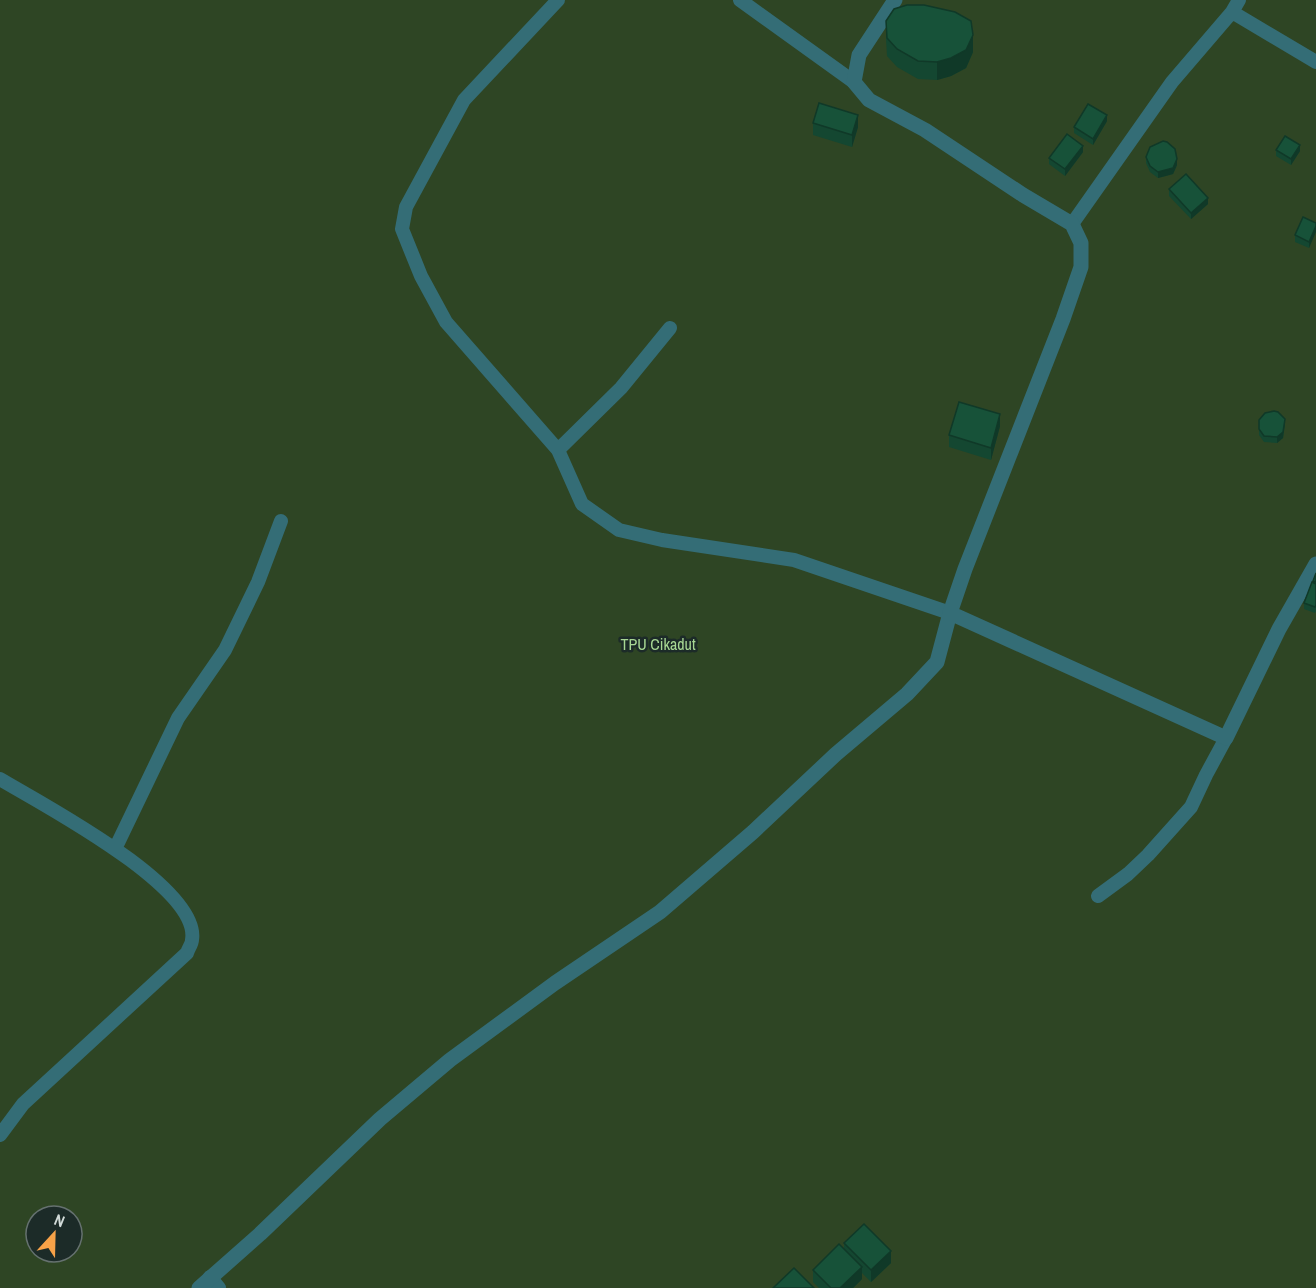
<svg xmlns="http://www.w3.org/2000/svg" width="1316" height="1288" viewBox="0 0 1316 1288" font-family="'Archivo Narrow',sans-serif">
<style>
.green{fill:#2e4524;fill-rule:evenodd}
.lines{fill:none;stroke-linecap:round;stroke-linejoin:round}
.service{stroke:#346d76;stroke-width:14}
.minor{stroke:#346d76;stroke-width:15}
.wall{fill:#144731}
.shaded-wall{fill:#103928}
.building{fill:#175239;stroke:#103928;stroke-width:1.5}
.labels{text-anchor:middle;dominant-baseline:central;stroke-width:5;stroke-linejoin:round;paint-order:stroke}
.park-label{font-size:16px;fill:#a7d793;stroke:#1c2b28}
</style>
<rect width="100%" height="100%" fill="#1c2b28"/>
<path class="green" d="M0 0H1316V1288H0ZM36 1216H72V1252H36Z"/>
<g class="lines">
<path class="service" d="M558 0 464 100 406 207 402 229 421 276 446 322 558 450 582 504 619 530 662 540 794 560 950 613
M740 0 854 82
M1232 12 1316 62
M1072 224 1172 82 1232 12 1239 0
M558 450 621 388 670 328
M0 779C40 803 201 887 192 940 192 944 188 949 187 953L23 1104 0 1135
M115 849 178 718 225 650 258 582 281 521
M1098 896 1128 874 1148 855 1191 807 1206 775 1226 738
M210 1277 219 1288"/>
<path class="minor" d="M950 613 1226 738 1279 629 1316 564
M199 1288 260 1234 380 1119 450 1060 555 983 660 912 753 832 836 754 907 694 937 662 950 613 965 569 1063 319 1081 267V243L1072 224 1023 195 925 130 869 100 854 82 859 55 895 0"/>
</g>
<path class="wall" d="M886 21 973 52 966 68 951 76 937 80 918 79 897 67 887 56 886 39Z
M1107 121 1093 145 1074 133V127Z
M813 123 858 127 852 147 813 135Z
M1276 150 1300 151 1291 165 1276 156Z
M1083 152 1065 176 1049 164V158Z
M1146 157 1177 165 1173 174 1158 178 1150 172 1146 163Z
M1169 189 1208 204 1191 219 1169 196Z
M1316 223 1309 248 1295 242V235Z
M1259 420 1285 425 1283 438 1277 443 1264 442 1259 435Z
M1000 426 991 460 949 447V435Z
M1316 573V611L1315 613 1304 609V603Z
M844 1243 891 1263 871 1282 862 1273V1279L853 1288H819L813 1282V1270L844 1249Z"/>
<path class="shaded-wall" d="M973 35V52L966 68 951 76 937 80V62Z
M858 115V127L852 147V135Z
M1107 115V121L1093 145V139Z
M1300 145V151L1291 165V159Z
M1083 146V152L1065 176V169Z
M1177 159V165L1173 174 1158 178V172Z
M1208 198V204L1191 219V213Z
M1316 226V232L1309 248V242Z
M1000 414V426L991 460V448Z
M1285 419 1283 438 1277 443V437Z
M891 1251V1263L871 1282V1270Z
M862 1267V1279L853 1288H840Z"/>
<path class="building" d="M907 5H924L955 12 971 21 973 35 966 50 951 58 937 62 918 61 897 49 887 38 886 21 894 9Z
M819 103 858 115 852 135 813 123Z
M1088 104 1107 115 1093 139 1074 127Z
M1067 134 1083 146 1065 169 1049 158Z
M1285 136 1300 145 1291 159 1276 150Z
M1163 141 1167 142 1175 149 1177 159 1173 168 1158 172 1150 166 1146 157 1150 147Z
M1186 174 1208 198 1191 213 1169 189Z
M1303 217 1316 223V226L1309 242 1295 235Z
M959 402 1000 414 991 448 949 435Z
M1274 411 1278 412 1285 419 1283 432 1277 437 1264 436 1259 429V420L1265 413Z
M1316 573V582L1313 581Z
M1312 582 1316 584V605L1315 607 1304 603Z
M864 1224 891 1251 871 1270 844 1243Z
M839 1244 862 1267 840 1288H831L813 1270Z
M794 1268 814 1288H773Z"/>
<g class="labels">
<g class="park-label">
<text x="658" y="644">TPU Cikadut</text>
</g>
</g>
<g transform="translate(54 1234) rotate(22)"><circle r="28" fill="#1c2b28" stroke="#65716f" stroke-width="1.5"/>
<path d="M0-4.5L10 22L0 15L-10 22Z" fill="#f7a248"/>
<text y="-9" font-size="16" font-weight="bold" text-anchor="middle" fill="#d2dbd9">N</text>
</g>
</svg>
